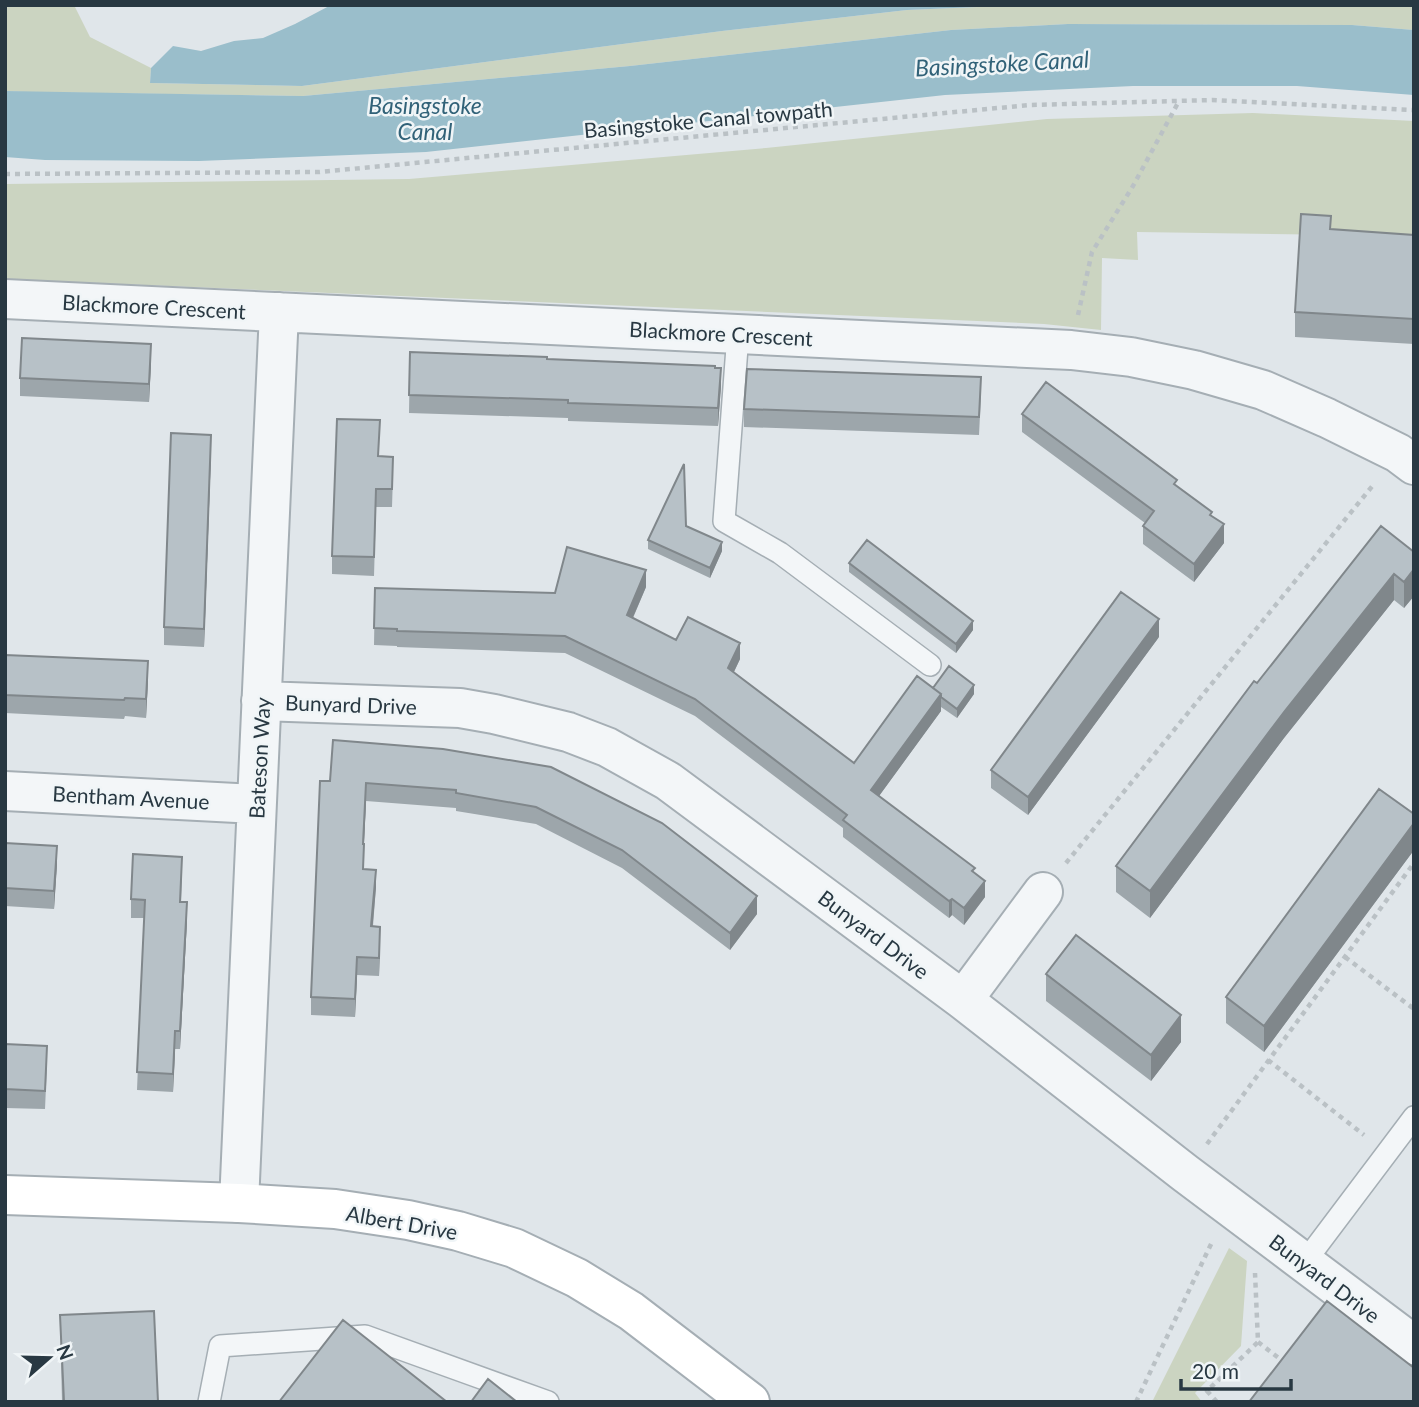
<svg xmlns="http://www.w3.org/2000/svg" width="1419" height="1407" viewBox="0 0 1419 1407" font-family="Lato,sans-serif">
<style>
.green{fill:#cbd4c1}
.water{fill:#9abecb}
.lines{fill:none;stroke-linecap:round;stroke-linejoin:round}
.lane-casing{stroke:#a5aeb4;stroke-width:24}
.street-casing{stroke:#a5aeb4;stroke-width:42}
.secondary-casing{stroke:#a5aeb4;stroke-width:42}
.path{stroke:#bac1c5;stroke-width:4.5;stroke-dasharray:5 5;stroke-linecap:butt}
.lane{stroke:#f3f6f8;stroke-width:21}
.street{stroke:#f3f6f8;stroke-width:38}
.secondary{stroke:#fff;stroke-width:38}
.wall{fill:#9da6ab}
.shaded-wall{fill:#80878b}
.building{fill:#b7c1c7;stroke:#80878b;stroke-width:2}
.labels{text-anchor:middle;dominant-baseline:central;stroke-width:5;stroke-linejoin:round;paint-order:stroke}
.street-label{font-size:21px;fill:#283842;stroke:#f0f5f7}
.water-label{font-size:23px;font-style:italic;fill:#316278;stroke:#f0f5f7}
</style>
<rect width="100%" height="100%" fill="#e0e6ea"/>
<path class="green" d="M5 5H74L90 37 151 68 150 83 302 86 722 31 907 10 1024 5H1414V30L1352 25 1068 24 951 30 630 66 303 96 24 92 5 91Z
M1253 113 1414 121V254L1347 235 1137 232 1138 260 1102 258 1101 330 1044 324 5 279V184L409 179 766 148 1047 119Z
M1229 1248 1247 1261 1241 1346 1195 1393 1202 1402H1152Z"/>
<path class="water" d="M331 5H1024L907 10 722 31 302 86 150 83 151 68 173 46 201 51 234 41 263 38 295 24Z
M1068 24 1352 25 1414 30V95L1297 86H1133L945 95 426 152 199 161 45 160 5 157V91L303 96 630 66 951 30Z"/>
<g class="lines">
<defs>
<path id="lane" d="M738 334 724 521 780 553 930 665
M1304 1263 1414 1117
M209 1402 220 1346 365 1336 548 1402"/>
<path id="street" d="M5 299 1071 350 1131 357 1194 370 1263 390 1327 418 1398 453 1414 465
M261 701 460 708 494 714 568 732 607 747 668 781 963 1000 1185 1173 1414 1345
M5 791 256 804
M963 1000 1043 892
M239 1203 279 312"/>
<path id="secondary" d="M5 1195 239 1203 335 1209 408 1220 458 1231 514 1248 577 1278 631 1311 750 1402"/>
</defs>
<use href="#lane" class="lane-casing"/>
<use href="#street" class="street-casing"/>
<use href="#secondary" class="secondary-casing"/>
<path class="path" d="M5 174 319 172 1030 105 1212 100 1414 110
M1078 315 1092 252 1133 186 1179 101
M1066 863 1374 484
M1345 957 1414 1009
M1268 1060 1364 1135
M1207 1144 1414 863
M1258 1342 1285 1363
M1136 1402 1212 1242
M1217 1402 1207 1391 1258 1342 1255 1273"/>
<use href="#lane" class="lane"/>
<use href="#street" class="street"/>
<use href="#secondary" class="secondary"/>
</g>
<path class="wall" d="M1331 229 1414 235V344L1295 337V312Z
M410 352 547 359 721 386 718 426 568 421V418L409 413Z
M151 362 149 402 20 396V378Z
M981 395 979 435 744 427V409Z
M1022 414 1177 486 1212 516 1224 543 1194 582 1143 544V526L1145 523 1022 432Z
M211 453 204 647 164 645V627Z
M379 456 393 475 392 507H376L374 576 332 574V556Z
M686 526 722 551 710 578 648 549V540Z
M1414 552V596L1404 608 1394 600 1284 738 1150 918 1116 892V866L1257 683Z
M849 563 973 630 956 653 849 572Z
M646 587 633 618 676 640 740 659 734 672 854 763 933 688 974 694 957 718 941 707V711L879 796 975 873 985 897 964 925 952 915 949 918 843 837V828L695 716 565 653 397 647V646L374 645 375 588 555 593Z
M1159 637 1028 815 991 788V770Z
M5 655 148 680 146 718 125 716 124 719 5 713Z
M443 749 757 914 730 950 622 868 536 824 456 811V808L366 801 364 844V869L376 887 373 926 380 945 379 976 357 975 355 1017 311 1015V997L330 781Z
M1414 814V850L1264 1052 1226 1023V997Z
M5 843 57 864 54 909 5 906Z
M182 875 181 902 187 921 180 1049H175L173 1092 137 1090 144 918H131V899Z
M1046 974 1181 1042 1151 1081 1046 1001Z
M5 1044 47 1064 45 1109 5 1108Z
M60 1315 158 1402H62Z"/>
<path class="shaded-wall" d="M151 344V362L149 402V384Z
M721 368V386L718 426V408Z
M211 435V453L204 647V629Z
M1224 524V543L1194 582V564Z
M722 542V551L710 578V568Z
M1414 569V596L1404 608V582Z
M646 570V587L627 631V615Z
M1394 574V600L1284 738 1150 918V891L1284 712Z
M1159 619V637L1028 815V797Z
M973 621V630L956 653V644Z
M740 643V659L728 684V668Z
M148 661V680L146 718V699Z
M974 685V694L957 718V709Z
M941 694V711L871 807V790Z
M366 783V801L363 861V844Z
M1414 823V850L1264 1052V1026Z
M57 846V864L54 909V891Z
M376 870V887L371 944V926Z
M985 881V897L964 925V908Z
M757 896V914L730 950V933Z
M952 899V915L949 918V901Z
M187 902V921L180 1049V1031Z
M380 927V945L379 976V958Z
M357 957V975L355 1017V999Z
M1181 1015V1042L1151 1081V1055Z
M175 1031V1049L173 1092V1074Z"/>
<path class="building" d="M1301 214 1331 216 1330 229 1414 235V319L1295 312Z
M22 338 151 344 149 384 20 378Z
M410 352 547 357V359L715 366V368H721L718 408 568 403V400L409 395Z
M747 369 981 377 979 417 744 409Z
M1046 382 1177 480 1174 484 1212 512 1210 515 1224 524 1194 564 1143 526 1154 511 1022 414Z
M337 419 380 420 378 456 393 457 392 489H376L374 557 332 556Z
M171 433 211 435 204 629 164 627Z
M684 464 686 526 722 542 710 568 648 540Z
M1381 526 1414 552V569L1404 582 1394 574 1284 712 1150 891 1116 866 1254 681 1257 683Z
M867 540 973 621 956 644 849 563Z
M567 547 646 570 627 615 676 640 688 617 740 643 728 668 854 763 917 676 941 694 871 790 975 868 972 871 985 881 964 908 952 899 949 901 843 820 847 815 695 699 565 636 397 631V629L374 628 375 588 555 593Z
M1121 592 1159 619 1028 797 991 770Z
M5 655 148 661 146 699 125 698 124 700 5 695Z
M949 666 974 685 957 709 941 697V694L933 688Z
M333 740 443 749 551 767 662 823 757 896 730 933 622 850 536 807 456 793V790L366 783 363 844H364L363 869 376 870 371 926 380 927 379 958 357 957 355 999 311 997 320 781H330Z
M1379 789 1414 814V823L1264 1026 1226 997Z
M5 843 57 846 54 891 5 888Z
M133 854 182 857 180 902H187L180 1031H175L173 1074 137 1072 145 900 131 899Z
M1076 935 1181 1015 1151 1055 1046 974Z
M5 1044 47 1046 45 1091 5 1089Z
M1327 1301 1414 1368V1402H1249Z
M154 1311 158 1402H64L60 1315Z
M343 1320 447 1402H279Z
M488 1379 517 1402H471Z"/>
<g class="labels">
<g class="street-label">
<text transform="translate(708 119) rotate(-5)">Basingstoke Canal towpath</text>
<text transform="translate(154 306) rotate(3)">Blackmore Crescent</text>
<text transform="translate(721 333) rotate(3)">Blackmore Crescent</text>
<text transform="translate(351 704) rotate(2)">Bunyard Drive</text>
<text transform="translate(259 758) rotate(-87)">Bateson Way</text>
<text transform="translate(131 797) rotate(3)">Bentham Avenue</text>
<text transform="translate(874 934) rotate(37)">Bunyard Drive</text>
<text transform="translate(402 1222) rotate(10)">Albert Drive</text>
<text transform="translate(1325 1278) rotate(37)">Bunyard Drive</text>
</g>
<g class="water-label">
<text transform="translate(1002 63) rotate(-3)">Basingstoke Canal</text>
<text x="425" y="105">Basingstoke<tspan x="425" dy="26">Canal</tspan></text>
</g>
</g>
<rect width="1419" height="1407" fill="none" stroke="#283842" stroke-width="14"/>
<g transform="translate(49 1358) rotate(70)" stroke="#f0f5f7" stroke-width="5" paint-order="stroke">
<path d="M0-5L12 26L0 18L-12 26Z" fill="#283842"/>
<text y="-10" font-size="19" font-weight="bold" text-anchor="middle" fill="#283842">N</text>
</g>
<path d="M1181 1379v10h110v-10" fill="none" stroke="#283842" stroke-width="3.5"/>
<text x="1192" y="1379" font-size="21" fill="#283842" stroke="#f0f5f7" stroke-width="5" paint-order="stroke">20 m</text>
</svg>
